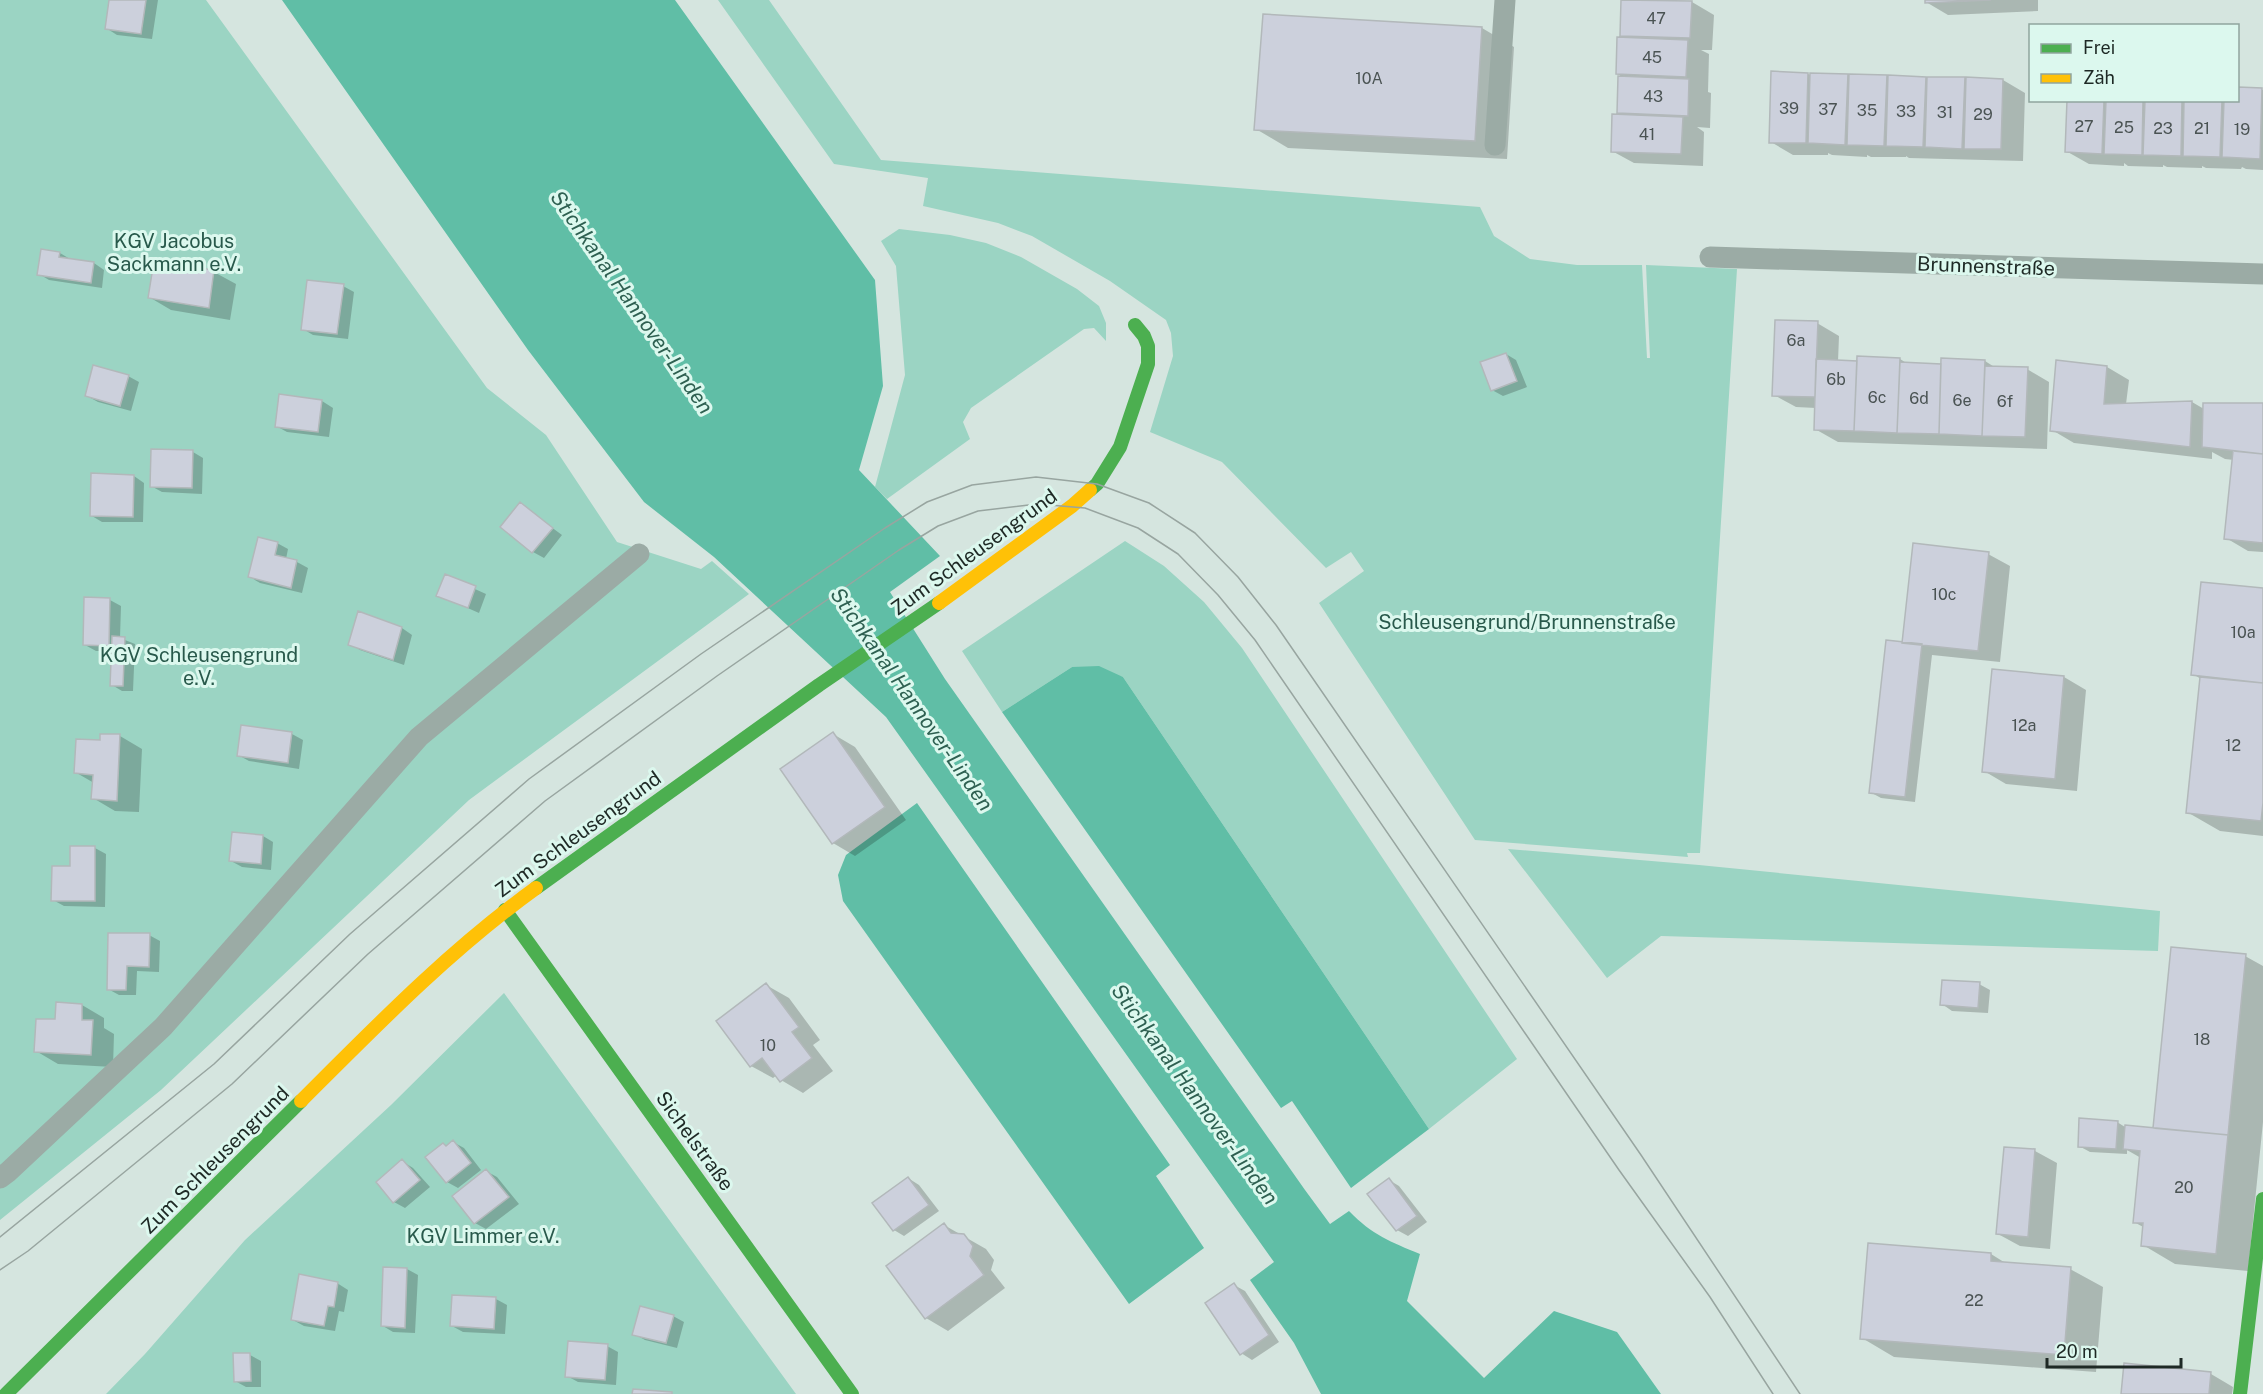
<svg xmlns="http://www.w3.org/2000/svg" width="2263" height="1394" viewBox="0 0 2263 1394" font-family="'Public Sans',sans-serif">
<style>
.green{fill:#9bd4c3}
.water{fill:#60bea6}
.shadow{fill:#0003}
.building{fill:#ccd0dc;stroke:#b2b8ba;stroke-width:1.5}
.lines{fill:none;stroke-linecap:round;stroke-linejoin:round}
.lane{stroke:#9baba5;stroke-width:21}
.fast{stroke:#4caf50;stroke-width:14}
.slow{stroke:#ffc107;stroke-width:14}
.tram{stroke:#98a5a0;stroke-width:1.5}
.labels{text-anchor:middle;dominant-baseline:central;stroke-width:6;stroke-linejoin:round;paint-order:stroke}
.number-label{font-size:16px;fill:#4a5353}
.park-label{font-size:20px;fill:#28594b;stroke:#dcf8ee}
.street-label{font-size:20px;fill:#1e2925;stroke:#dcf8ee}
.water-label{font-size:21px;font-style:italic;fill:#2e6051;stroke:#dcf8ee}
</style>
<rect width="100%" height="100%" fill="#d5e5df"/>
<path class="green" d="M0 0H206L487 388 546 435 617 542 701 569 712 561 749 594 469 800 161 1090 0 1220Z
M718 0H769L881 160 1480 207 1494 236 1530 259 1577 265H1642L1647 358H1650L1646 265 1737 269 1700 853H1687L1688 857 1475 840 1319 603 1364 571 1351 552 1326 568 1222 462 1150 432 1173 356 1171 333 1166 320 1110 281 1032 236 998 223 923 206 928 178 834 164Z
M899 229 950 235 986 243 1021 257 1077 289 1099 306 1106 323V341L1094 328 1084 329 971 408 963 422 970 439 887 499 875 487 905 375 896 266 881 241Z
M1125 541 1164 566 1204 602 1242 648 1517 1059 1429 1129 1123 677 1072 667 1002 712 962 651Z
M1508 849 1699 865 2160 911 2158 951 1661 936 1607 978Z
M504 993 796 1394H106L145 1354 245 1240 391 1105Z"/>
<path class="water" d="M282 0H675L875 280 883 386 859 470 940 556 890 592 945 679 1305 1190 1330 1224 1349 1211C1372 1235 1391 1242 1420 1254L1407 1301 1484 1378 1554 1311 1617 1332 1661 1394H1321L1294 1343 1250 1280 1274 1262 886 717 714 557 644 502 528 350Z
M1099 666 1123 677 1429 1129 1351 1188 1292 1101 1281 1108 1002 712 1072 667Z
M917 803 1170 1165 1156 1176 1204 1248 1129 1304 843 901 838 875 846 855Z"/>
<path class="shadow" d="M110 0H158L152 39 117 35 106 28Z
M1623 0 1692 2 1714 15 1712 50H1701L1709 54 1708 92 1711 93 1710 128 1697 127 1704 132 1703 166 1634 163 1612 151 1626 117 1618 112 1620 75 1617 74 1629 39 1621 35Z
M1926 0H2038V11L1948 15 1926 2Z
M1482 28 1514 47 1507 159 1288 148 1256 129Z
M1773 73 1808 74 1812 76H1847L1851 78 1886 77 1890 79 1925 78 1928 80H2003L2025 93 2023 161 1909 158 1906 156V157H1871L1867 155V157L1832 155 1828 153V155H1793L1771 142Z
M2238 89 2263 90V170L2246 169 2242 167 2241 169 2206 168 2202 166V168L2167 167 2163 165V167L2128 166 2124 163V166L2089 164 2066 151 2068 100H2238Z
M60 253 70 259 94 263 104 270 102 288 49 280 39 274Z
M155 262 214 272 236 284 230 320 171 310 149 297Z
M343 286 354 292 348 339 313 335 303 329Z
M1817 323 1839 336 1838 362 1900 359 1908 364 1943 365 1985 361 1996 368 2027 369 2049 382 2047 449 1838 442 1815 429 1816 408 1796 407 1774 395Z
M1506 354 1516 360 1527 387 1503 396 1492 390Z
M2107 367 2129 380 2126 404 2192 402 2204 409 2263 405V552L2248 551 2226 538 2234 460 2225 459 2212 452V459L2074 443 2052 430Z
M128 376 139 382 131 411 98 402 87 396Z
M280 396 322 401 333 408 329 437 287 432 276 426Z
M193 452 203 458 202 494 162 492 151 486Z
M134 476 144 483 143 522H102L92 516Z
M520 504 562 535 544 558 533 552Z
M277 543 288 549 286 559 297 562 308 568 302 593 260 583 250 577Z
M1988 554 2010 566 2000 662 1932 655 1915 802 1881 798 1870 792 1903 644Z
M446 576 486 594 479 613 438 595Z
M2263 590V836L2220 831 2187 812 2201 679 2193 674Z
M86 599 110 600 121 606 120 638 135 644 133 691H122L112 685 113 651H96L85 645Z
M359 613 402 628 412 635 404 665 360 650 350 644Z
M1993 671 2064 677 2086 690 2077 791 2006 784 1984 771Z
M242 727 292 734 303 740 299 769 249 761 238 755Z
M833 734 855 747 906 820 855 856 833 843Z
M120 736 142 749 139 812 115 811 93 798 94 783 75 772 101 742Z
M263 836 273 842 271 870 242 867 231 861Z
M71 848H95L106 854 105 907 64 906 53 900 71 867Z
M149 935 160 941 159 972 137 971 136 995H119L108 989Z
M2245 956 2263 966V1122L2248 1271 2175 1264 2143 1245 2145 1228 2134 1222 2141 1158 2127 1150V1154L2090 1152 2079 1146 2117 1122 2125 1127 2154 1130Z
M1979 984 1990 990 1988 1013 1952 1011 1942 1004Z
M766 985 789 998 820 1040 813 1045 833 1071 803 1093 781 1080 777 1075 773 1078 751 1066Z
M82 1005 104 1018V1028L114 1034 113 1067 58 1064 36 1051 57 1021Z
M453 1142 464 1148 481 1170 458 1188 447 1182V1147Z
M2035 1151 2057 1163 2050 1249 2020 1246 1998 1234Z
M402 1161 413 1168 430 1187 405 1208 394 1202 378 1183Z
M486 1171 497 1177 519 1204 486 1229 475 1223 454 1196Z
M908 1178 919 1185 939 1211 904 1236 894 1230Z
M1389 1180 1399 1186 1427 1222 1408 1236 1397 1230Z
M944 1225 986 1249 994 1260 991 1270 1005 1288 948 1331 926 1318Z
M1991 1254 2007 1264 2070 1269 2103 1287 2096 1372 1894 1357 1862 1338Z
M407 1269 418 1275 415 1333 393 1332 383 1326Z
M337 1283 348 1290 344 1312 339 1311 335 1331 304 1326 293 1320Z
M1234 1285 1245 1291 1279 1342 1252 1360 1241 1353Z
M496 1299 507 1305 505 1334 463 1332 452 1326Z
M673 1316 684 1322 677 1348 645 1340 634 1334Z
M607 1346 618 1352 616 1385 578 1382 567 1376Z
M250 1355 261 1361V1387H246L235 1381Z
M2211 1374 2233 1387 2232 1394H2123Z"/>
<path class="building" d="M109 0H146L141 34 105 29Z
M1621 0 1692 1 1690 38 1620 36Z
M1925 0H1991L1925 3Z
M1263 14 1482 27 1475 141 1254 130Z
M1617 37 1688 40 1686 77 1616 74Z
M1771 71 1808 73 1806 143H1769Z
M1810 73 1848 74 1845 145 1808 143Z
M1849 74 1887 75 1884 146 1847 145Z
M1888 75 1926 77 1923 147 1886 146Z
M1618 76 1689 79 1688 116 1617 113Z
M1927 77H1965L1962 149 1925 147Z
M1966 77 2003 79 2001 149H1964Z
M2238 87 2262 88 2260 159 2222 157 2224 100H2238Z
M2067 100H2104L2102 154 2065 152Z
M2106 100H2143L2142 155 2104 154Z
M2145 100H2182L2181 156 2143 155Z
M2184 100H2222L2220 157 2183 156Z
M1612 114 1683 117 1681 154 1611 152Z
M41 249 60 252 59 257 94 262 91 283 37 275Z
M154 261 214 270 209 308 148 298Z
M307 280 344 284 337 334 301 330Z
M1775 320 1818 321 1815 397 1772 396Z
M1506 353 1517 381 1491 391 1480 362Z
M1857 356 1900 358 1897 433 1854 431Z
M1941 358 1985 360 1982 436 1939 434Z
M1816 359 1857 361 1854 431 1814 430Z
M2056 360 2107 366 2104 404 2192 401 2190 447 2050 431Z
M1900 362 1941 364 1939 434 1897 433Z
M93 365 129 375 120 406 85 396Z
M1985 366 2028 367 2025 437 1982 436Z
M279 394 322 400 318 432 275 427Z
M2203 403H2263V454L2202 447Z
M151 449 193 450 192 488 150 487Z
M2233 451 2263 454V543L2224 539Z
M91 473 134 475 133 517 90 516Z
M520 502 553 528 532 553 500 527Z
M258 537 278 542 275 555 297 560 291 588 248 577Z
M1913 543 1989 552 1978 651 1902 643Z
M445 574 476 586 468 608 436 596Z
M2201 582 2263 588V683L2191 675Z
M84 597 110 598 109 646 83 645Z
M358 611 402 627 393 660 348 645Z
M112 636 125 637 123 686H110Z
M1886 640 1922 644 1905 797 1869 793Z
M1992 669 2064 676 2055 779 1982 772Z
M2200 677 2263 683V803L2261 821 2186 813Z
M241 725 292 732 288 763 237 756Z
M833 732 885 807 832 844 780 769Z
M100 734H120L117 801 91 799 93 775 74 773 76 739 100 740Z
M232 832 263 835 261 864 229 861Z
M70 846H95V901H51L52 866H70Z
M108 933H150L149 967 127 966 126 990H107Z
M2171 947 2246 954 2228 1135 2153 1128Z
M1942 980 1980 982 1978 1008 1940 1005Z
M766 983 799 1027 792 1032 812 1058 780 1082 762 1058 750 1067 716 1021Z
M56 1002 82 1004V1020H93L91 1055 34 1052 36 1019H55Z
M2079 1118 2118 1121 2116 1149 2078 1147Z
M2125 1125 2228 1135 2216 1254 2141 1246 2143 1223H2133L2140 1151 2123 1149Z
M453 1140 471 1163 446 1183 425 1157 443 1143 446 1146Z
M2004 1147 2035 1149 2028 1237 1996 1234Z
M402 1159 420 1180 393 1203 376 1182Z
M486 1169 509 1197 474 1224 452 1196Z
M908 1177 929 1205 893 1231 872 1203Z
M1389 1178 1417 1216 1396 1231 1367 1194Z
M944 1223 951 1233 964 1234 973 1246 970 1256 984 1275 925 1319 886 1266Z
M1868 1243 1991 1253V1261L2071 1267 2064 1355 1860 1339Z
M383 1267 407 1268 405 1328 381 1326Z
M299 1274 338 1282 334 1307 328 1306 324 1326 291 1320Z
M1234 1283 1269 1335 1240 1355 1205 1303Z
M452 1295 496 1297 494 1329 450 1326Z
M640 1306 674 1315 666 1343 632 1335Z
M568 1341 608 1344 605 1380 565 1377Z
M233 1353H250L251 1381 234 1382Z
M2124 1363 2211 1372 2209 1394H2121Z
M633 1389 672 1392V1394H632Z"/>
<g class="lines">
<path class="lane" d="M1495 145 1505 0
M1710 257 2263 274
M0 1178 8 1172 163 1027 419 737 639 554"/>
<path class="fast" d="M1090 490 1097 484 1120 447 1148 364V346L1144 336 1135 325
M536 888 819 685 939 603
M505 910 852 1394
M6 1394 301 1101
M2240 1394 2263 1199"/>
<path class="slow" d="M939 603 1072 506 1090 490
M301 1101C376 1026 450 950 536 888"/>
<path class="tram" d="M0 1237 214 1064 350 934 529 779 701 654 885 528 927 502 972 485 1036 477 1097 484 1149 503 1195 533 1238 577 1276 625 1641 1155 1800 1394
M0 1270 28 1251 232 1084 368 954 545 801 717 676 899 550 938 526 978 511 1037 504 1085 508 1138 528 1178 554 1218 595 1255 640 1619 1170 1710 1297 1773 1394"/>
</g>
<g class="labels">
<g class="number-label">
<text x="1656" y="18">47</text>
<text x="1652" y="57">45</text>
<text x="1369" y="78">10A</text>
<text x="1653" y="96">43</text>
<text x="1789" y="108">39</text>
<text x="1828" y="109">37</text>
<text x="1867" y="110">35</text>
<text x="1906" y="111">33</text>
<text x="1945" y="112">31</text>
<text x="1983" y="114">29</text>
<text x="2084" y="126">27</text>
<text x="2124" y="127">25</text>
<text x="2163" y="128">23</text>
<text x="2202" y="128">21</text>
<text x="2242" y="129">19</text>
<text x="1647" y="134">41</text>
<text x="1796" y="340">6a</text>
<text x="1836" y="379">6b</text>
<text x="1877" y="397">6c</text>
<text x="1919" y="398">6d</text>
<text x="1962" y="400">6e</text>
<text x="2005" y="401">6f</text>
<text x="1944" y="594">10c</text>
<text x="2243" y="632">10a</text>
<text x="2024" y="725">12a</text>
<text x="2233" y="745">12</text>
<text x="2202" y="1039">18</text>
<text x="768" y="1045">10</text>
<text x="2184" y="1187">20</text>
<text x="1974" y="1300">22</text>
</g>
<g class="park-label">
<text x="174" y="241">KGV Jacobus<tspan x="174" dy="23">Sackmann e.V.</tspan></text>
<text x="1527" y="622">Schleusengrund/Brunnenstraße</text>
<text x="199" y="655">KGV Schleusengrund<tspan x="199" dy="23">e.V.</tspan></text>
<text x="483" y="1236">KGV Limmer e.V.</text>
</g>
<g class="street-label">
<text transform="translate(1986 266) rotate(2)">Brunnenstraße</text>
<text transform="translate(974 552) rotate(-36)">Zum Schleusengrund</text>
<text transform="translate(578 834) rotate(-36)">Zum Schleusengrund</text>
<text transform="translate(695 1141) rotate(54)">Sichelstraße</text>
<text transform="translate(215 1160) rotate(-45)">Zum Schleusengrund</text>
</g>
<g class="water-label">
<text transform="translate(632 302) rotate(55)">Stichkanal Hannover-Linden</text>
<text transform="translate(912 699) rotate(55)">Stichkanal Hannover-Linden</text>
<text transform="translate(1195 1094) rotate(54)">Stichkanal Hannover-Linden</text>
</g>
</g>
<rect x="2029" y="24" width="210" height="78" fill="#dcf8ee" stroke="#90a59e" stroke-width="1.5"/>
<rect x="2041" y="44" width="30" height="9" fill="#4caf50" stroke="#90a59e" stroke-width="1.5"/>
<text x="2083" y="54" font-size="18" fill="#1e2925">Frei</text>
<rect x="2041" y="74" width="30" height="9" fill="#ffc107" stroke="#90a59e" stroke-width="1.5"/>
<text x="2083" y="84" font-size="18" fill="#1e2925">Zäh</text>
<path d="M2047 1358v9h134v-9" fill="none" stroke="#1e2925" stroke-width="3"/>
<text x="2056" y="1358" font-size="18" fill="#1e2925" stroke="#dcf8ee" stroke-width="4.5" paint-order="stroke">20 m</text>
</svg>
